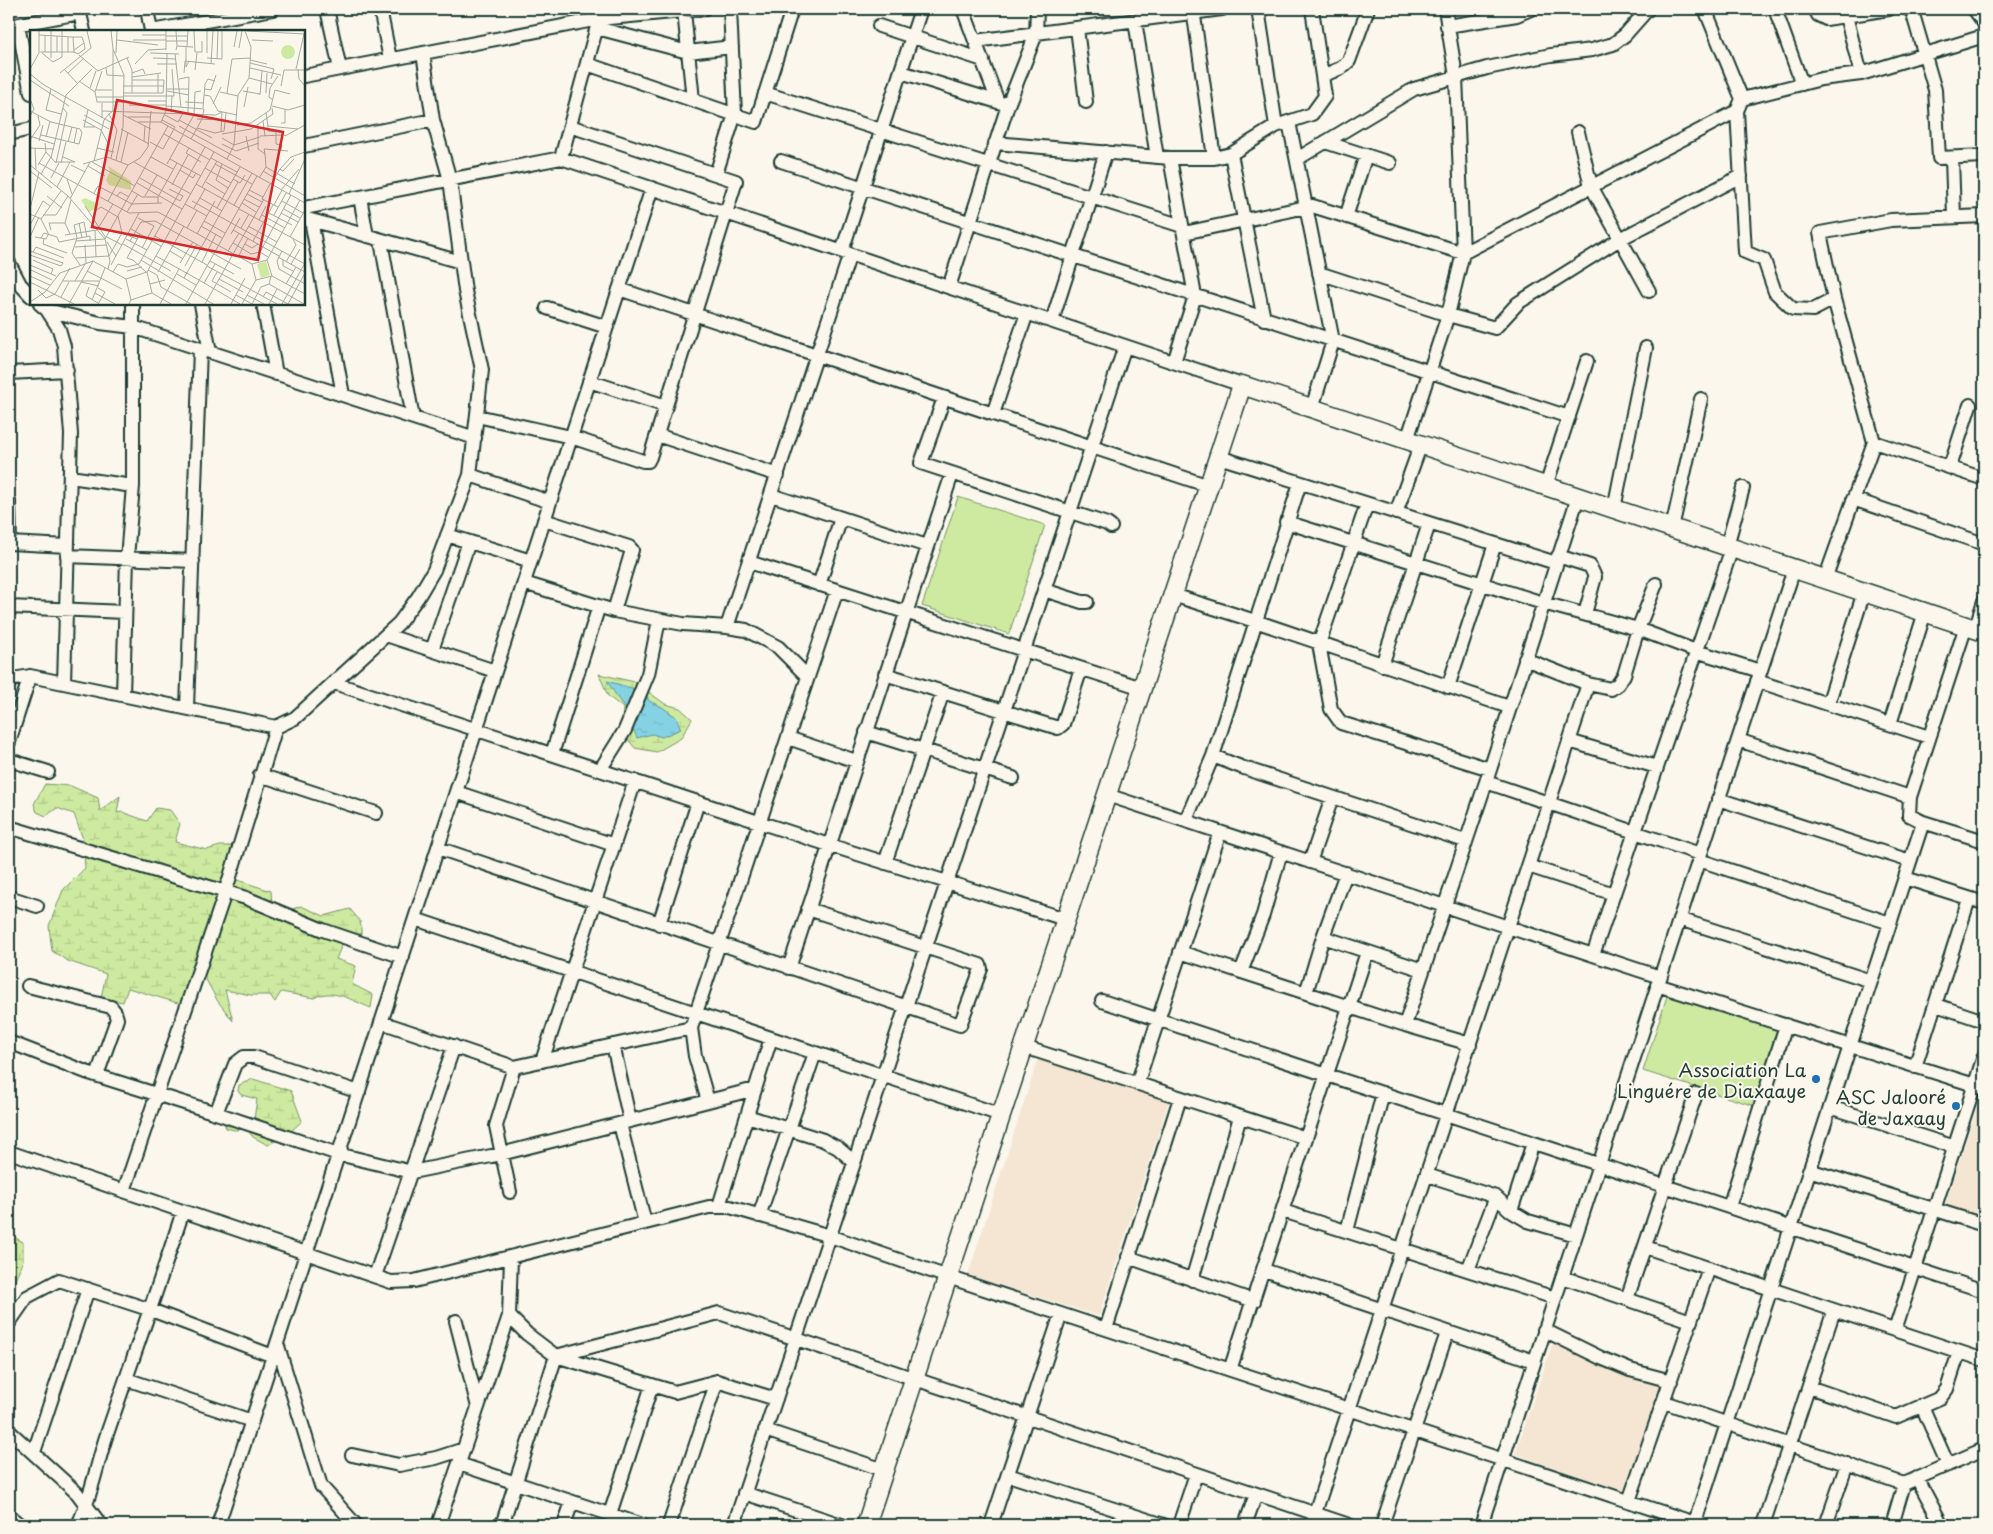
<svg xmlns="http://www.w3.org/2000/svg" width="1993" height="1534" viewBox="0 0 1993 1534" font-family="'Playpen Sans',sans-serif">
<style>
.built{fill:#f4e6d2}
.wetland{fill:url(#wetland-marsh);stroke:#76946a}
.garden{fill:#ceeaa0;stroke:#76946a}
.water{fill:url(#water-ripples);stroke:#5c969e}
.lines{fill:none;stroke-linecap:round;stroke-linejoin:round}
.street-casing{stroke:#1f3d34;stroke-width:16}
.secondary-casing{stroke:#1f3d34;stroke-width:21}
.street{stroke:#fbf7ec;stroke-width:12}
.secondary{stroke:#fbf7ec;stroke-width:18}
.poi-dot{fill:#1f6fb2;stroke:#fbf7ec;stroke-width:2}
.labels{text-anchor:middle;dominant-baseline:central;stroke-width:4;stroke-linejoin:round;paint-order:stroke}
.poi-label{font-size:18px;fill:#1f3d34;stroke:#fbf7ec;text-anchor:end}
.inset-road{fill:none;stroke:#a3ada2;stroke-width:1}
.view{fill:#d62828;fill-opacity:0.15;stroke:#d62828;stroke-width:2.5}
.inset-edge{fill:none;stroke:#1f3d34;stroke-width:2.5}
</style>
<defs>
<pattern id="wetland-marsh" width="20" height="14" patternUnits="userSpaceOnUse" patternTransform="scale(1.25)"><rect width="20" height="14" fill="#ceeaa0"/><path d="M1 5h8M5 5V1M11 12h8M15 12V8" fill="none" stroke="#b0ca8a"/></pattern>
<pattern id="water-ripples" width="26" height="14" patternUnits="userSpaceOnUse" patternTransform="scale(1.25)"><rect width="26" height="14" fill="#85d2e4"/><path d="M2 4q2-2 4 0t4 0M15 11q2-2 4 0t4 0" fill="none" stroke="#72b5c4"/></pattern>
</defs>
<rect width="100%" height="100%" fill="#fbf7ec"/>
<filter id="ink" filterUnits="userSpaceOnUse"><feTurbulence type="fractalNoise" baseFrequency=".02" numOctaves="2"/><feDisplacementMap in="SourceGraphic" scale="10" xChannelSelector="R" yChannelSelector="G"/><feConvolveMatrix kernelMatrix="1 2 1 2 8 2 1 2 1" color-interpolation-filters="sRGB"/></filter>
<g filter="url(#ink)">
<path class="built" d="M1038 1059 1169 1101 1099 1316 968 1275Z
M1981 1096 1984 1097V1220L1944 1208Z
M1554 1339 1664 1375 1625 1492 1515 1454Z"/>
<path class="wetland" d="M599 674 635 682 665 704 680 708 692 719 681 738 657 752 635 748 621 731 623 708 608 696Z
M45 784 71 786 98 798 100 811 120 796 117 813 122 812 147 821 156 808 170 810 180 824 175 842 207 850 220 846H234L231 878 271 891 272 906 287 911 301 906 324 916 350 909 360 921 362 938 343 942 336 959 356 966 352 984 373 995 371 1008C353 1001 332 987 314 998L281 992 275 1002 270 995H251L225 990 233 1021 217 1000 204 976 191 1012 181 1004 128 988 123 1002 101 998 106 974 68 961 52 951 49 926 63 890 85 868 83 839 74 814 57 808 46 816 37 812 34 804Z
M253 1079 291 1091 302 1121 288 1134 268 1145 253 1137 247 1129 234 1130 226 1128 222 1117 254 1119 257 1099 241 1095 238 1091 239 1085Z
M9 1234 23 1242V1260L9 1296Z"/>
<path class="garden" d="M958 497 1045 525 1009 634 922 606Z
M1668 993 1780 1028 1755 1106 1643 1071Z"/>
<path class="water" d="M607 681 639 690 646 695 649 701 662 707 676 717 681 729 662 737 652 734 637 738 626 711Z"/>
<g class="lines">
<defs>
<path id="street" d="M79 9 84 31
M147 9 151 31
M327 9 340 69
M380 9 390 59
M963 9 998 102
M1193 9 1214 158
M1258 9 1276 126
M1705 9 1742 99 1737 111 1745 252 1764 260 1775 292 1793 309 1813 310 1834 299 1874 442 1825 579
M1775 9 1802 84
M1815 9 1818 15 1826 19 1889 9
M1908 9 1912 11 1935 90 1939 158 1984 156
M1974 9 1984 23
M684 11 693 100
M1846 16 1861 74
M1135 21 1157 157
M18 25 31 93
M9 26 80 13
M879 26 983 60
M1447 26 1517 15 1531 9
M597 28 688 52 732 47
M1077 28 1086 102
M151 31 273 9
M975 41 1222 9
M587 64 756 122 792 9
M901 72 1008 105
M304 76 599 19 704 9
M1322 76 1341 68 1349 61 1368 9
M765 93 1182 226
M1742 99 1821 79 1861 74 1984 36
M1289 122 1333 341 1312 408
M1578 132 1591 186 1649 291
M9 134 31 129
M1325 142 1390 163
M995 143 1170 158H1214L1231 154 1276 126 1312 114 1325 96 1312 9
M304 146 433 120
M1231 154 1264 319
M561 158 599 19 597 9
M1170 158 1195 296 1174 362
M1952 158 1954 217
M1297 159 1414 89 1487 68 1551 55 1592 50 1613 44 1625 35 1648 9
M781 161 1569 417
M716 174 735 114 730 9
M360 197 367 236
M1306 204 1463 253 1737 111
M304 208 561 158 1242 385
M1346 217 1366 155
M304 218 461 262
M311 220 343 395
M1184 233 1306 207
M381 241 413 418
M842 251 921 9
M9 263 20 284 31 296
M1319 273 1448 315 1495 328 1518 303 1620 239 1741 176
M949 287 1008 105 1036 34 1037 9
M619 289 1209 486
M1834 299 1820 233 1891 220 1984 216
M40 304 47 310 59 329 64 346 71 434 64 683
M201 304 210 352
M263 304 276 374
M547 308 607 327
M47 310 100 323 133 327 475 438
M1052 321 1106 152
M9 373 67 370
M589 381 666 406
M944 398 921 463 1107 524 1111 527
M993 414 1027 313
M477 416 571 437 643 461H648L650 457 736 181 570 126
M657 435 778 475
M1407 440 1448 315 1463 253 1456 76 1445 9
M1874 442 1984 479
M1219 457 1556 563
M1950 467 1970 405
M470 475 550 502
M70 477 133 486
M1546 486 1587 361
M771 495 927 546
M1853 499 1984 544
M9 501 10 543
M1367 504 1319 644 1331 709 1341 723 1490 769
M1614 509 1646 348
M1396 513 1421 444
M544 520 629 547 632 550 614 611
M1286 522 1543 603 1638 629 1696 651 1760 671
M1672 528 1701 399
M447 535 531 561
M9 543 68 546
M1727 546 1743 488
M67 556 193 561
M1558 556 1590 566 1595 577 1585 614
M749 562 1142 688
M524 583 614 611 683 624 727 627 746 630 778 647 808 677
M819 585 841 518
M1044 590 1082 602H1087
M1173 595 1255 621 1509 707
M9 607 125 612
M1966 626 1910 797 1909 815 1923 822 1984 841
M727 627 850 254
M1975 629 1984 601
M386 635 495 671
M432 650 469 542
M1525 659 1588 684 1611 689 1618 684 1624 675 1638 629 1656 584
M1382 665 1429 524
M885 674 1058 728 1063 724 1081 669
M9 681 19 678 30 676 276 727 295 718 399 623 418 597 434 570 470 475 482 370 465 291 450 180 433 120 423 53
M1757 681 1929 737
M334 683 829 845 1065 919
M1448 687 1495 544
M123 695 127 558 133 486V304
M1828 704 1864 592
M187 708 200 349
M1890 724 1925 612
M866 732 1013 778
M788 738 856 761
M1738 740 1910 797
M1569 741 1657 767
M9 742 30 676
M552 754 599 606
M1213 756 1241 767 1465 841
M9 760 48 772
M600 770 625 730 648 674 659 620
M260 775 376 813
M1486 782 1700 854
M456 792 614 845
M1107 795 1660 977
M1718 799 1910 861
M1186 820 1213 756 1300 483
M9 827 246 898 323 930 403 957
M438 848 960 1025 981 969 980 965 808 909
M1699 860 1890 923
M1310 862 1332 798
M885 863 943 692
M1528 866 1614 894
M1905 878 1984 903
M9 897 37 906
M415 919 1001 1115
M1679 919 1871 981
M659 924 698 802
M1323 937 1423 970
M1180 952 1405 1025 1470 1044
M1593 955 1732 548
M789 968 952 474
M1241 972 1263 915 1281 852
M1657 985 1984 1088
M28 986 111 1007 115 1012 117 1019 97 1075
M1306 993 1323 937 1346 873
M1102 1001 1984 1291
M1936 1005 1984 1021
M381 1022 514 1067 691 1028
M1405 1025 1486 782 1578 497
M9 1042 86 1072 216 1113 235 1064 244 1057H254L359 1092
M613 1045 630 1121
M1024 1047 1306 1138
M542 1061 635 781
M1915 1067 1969 899
M1137 1084 1220 832
M708 1101 695 1056 691 1028 837 590
M1830 1107 1955 1147
M216 1113 338 1154 412 1172 501 1154 755 1089
M747 1116 823 1140 838 1148 854 1162
M620 1124 645 1223
M9 1152 391 1282 414 1281 709 1207H730L830 1236 948 1277 1701 1525
M1809 1170 1984 1225
M1427 1175 1496 1197 1511 1211 1528 1221 1576 1235
M124 1191 225 893 276 727
M510 1192 496 1126 514 1067
M719 1206 771 1038
M1729 1207 1786 1025
M1283 1211 1555 1298
M1511 1211 1533 1143
M759 1216 815 1053
M1347 1231 1383 1093
M1645 1247 1984 1360
M1128 1257 1254 1301
M1264 1270 1534 1361
M1468 1270 1496 1197
M375 1276 454 1046
M1562 1277 1691 1321
M1192 1280 1240 1117
M1627 1299 1696 1094
M509 1316 527 1334 556 1356 675 1392 717 1381 669 1525
M456 1321 478 1407
M9 1323 27 1297 59 1280 151 1310 273 1356
M1106 1329 1180 1098
M1544 1330 1601 1358 1630 1370 1671 1381
M1895 1330 1984 1056
M277 1343 321 1486 356 1525
M556 1356 719 1313 1349 1525
M1230 1370 1367 952
M126 1379 252 1421
M717 1381 776 1399
M1809 1387 1896 1417 1940 1398 1947 1389 1959 1352
M1664 1402 1904 1484 1984 1449
M1922 1406 1948 1465
M765 1430 884 1470
M9 1431 77 1493 101 1525
M34 1452 88 1289
M352 1455 399 1465 436 1458 464 1449
M459 1464 642 1525
M1008 1475 1164 1525
M1917 1478 1942 1525
M744 1493 842 1525
M1629 1501 1709 1268
M610 1514 652 1385
M9 1516 20 1525
M78 1525C92 1495 97 1462 108 1431 133 1358 159 1285 183 1211
M218 1525 652 188
M438 1525 509 1316 511 1258
M502 1525 556 1356
M564 1525 572 1502
M734 1525 1125 346
M991 1525 1061 1314
M1179 1525 1196 1474
M1245 1525 1256 1494
M1311 1525 1588 684
M1382 1525 1447 1333
M1481 1525 1794 569
M1694 1525 1923 822
M1763 1525 1834 1310
M1826 1525 1847 1464
M1892 1525 1904 1484"/>
<path id="secondary" d="M866 1525 1242 385 1984 632"/>
</defs>
<use href="#street" class="street-casing"/>
<use href="#secondary" class="secondary-casing"/>
<use href="#street" class="street"/>
<use href="#secondary" class="secondary"/>
</g>
</g>
<g class="poi-dot">
<circle cx="1816" cy="1079" r="5"/>
<circle cx="1956" cy="1106" r="5"/>
</g>
<g class="labels">
<g class="poi-label">
<text x="1806" y="1069">Association La<tspan x="1806" dy="21">Linguére de Diaxaaye</tspan></text>
<text x="1946" y="1096">ASC Jalooré<tspan x="1946" dy="21">de Jaxaay</tspan></text>
</g>
</g>
<g transform="translate(30 30)">
<rect width="275" height="275" fill="#fbf7ec"/>
<path d="M78 136 101 151V160L79 155 76 150 80 141ZM55 168 69 174 67 178 59 182 51 170Z" fill="#ceeaa0"/>
<path d="M251 22a7 7 0 1 1 14 0a7 7 0 1 1-14 0ZM236 231 240 245 231 248 227 234Z" fill="#ceeaa0"/>
<path class="inset-road" d="M21 1V28M81 1 83 19 94 45 93 97 86 130M146 1 147 16M164 1 165 22H172V11M217 1 275 4M9 5 43 7 44 22H10M15 5V22M112 5H136M27 6V22M136 6H157M38 7V22M43 7H52L54 13 44 20M87 10 128 15M103 10H136M222 10 243 11M136 11H157M156 16V37L159 31M157 16 158 1M204 17 207 1M209 18 212 1M136 20V1M146 20 147 16 163 17M44 22 48 24 55 19 54 13M12 23 23 32 32 27V1M86 23 87 1M120 23 149 24M177 23V1M145 24 151 77M49 25 68 41 99 27M97 28 102 40V63M123 28 146 29M177 28 192 29V1M187 29 188 1M220 30 237 34M220 33 244 39 241 49M105 34 118 20 136 19M127 34H147M181 34 183 1M76 38 77 45 94 46M220 38 251 45M0 39 9 23V1M34 39 47 53M266 39 274 4M268 39 269 49 275 56M165 40 167 23M72 41 65 62 67 72H93M30 43 61 18 57 1M38 43 53 29M102 43 113 39 115 44M154 43 155 31 185 34M0 44 14 55 84 94M102 47 131 43M219 48 242 54M149 49 159 47 158 83M0 50 39 76M102 50H134M49 51 65 62M93 56H133M251 56 254 40H275M60 58 66 41M21 59 16 80 31 84M137 59H159M175 59 181 60 186 45M65 60H82M137 61 159 65M213 61 230 64M190 62 208 66M93 63H133L134 50M128 63V43M197 63 202 29 221 28M236 63 237 43M174 65 180 66 188 81 207 85M230 65 232 41M93 66H144L142 39M66 67H93M0 69 4 79 0 86M243 70 239 67 240 58 248 46M118 71H136M155 72 174 73M72 73V88M183 74 191 57M99 75H136M136 76 174 79 172 89 161 109M242 76 258 80 275 75M214 77 218 57M173 78 175 54 178 49 185 51M58 80 54 97H65M0 81 21 92 50 99 52 103 49 114 11 105M72 81 186 85 192 82 191 101M141 82 142 66M236 83 238 96 268 99M54 85 79 99M93 85 121 99M135 85 148 92 153 83M98 87H121M167 89 191 90M53 90 71 100 79 115M149 90 182 108M233 91 235 106M108 92H131L275 173M131 92 136 81 137 23M251 93H255V79M228 94V119L235 124 236 137 229 148M207 95 221 93 240 80 245 60 260 64M238 95V101L246 102V114L252 115 251 120M149 96 211 130M167 98 185 103 194 101 196 83M91 99 119 114M251 102 255 106 275 95M134 104 180 130M153 104 164 85 165 62 171 61M192 104 221 99 243 84 242 78M0 106 24 114M216 106 219 121M230 106 252 105M16 107 20 91M192 108 204 115 230 107M0 110 10 95 8 86M9 111 13 95M114 111 115 96M38 112 42 97M120 112 133 119 145 97 132 90M15 113 16 122 25 132H45L33 127M44 113 47 98M192 114 206 121 229 113M0 118 24 119M5 118 6 139M67 118 84 122M159 118 156 123 171 132M235 124 234 119 258 121M121 127 143 139M21 128 36 65 62 39M81 128 87 100 79 84 83 81V20M181 128 207 142M140 129 171 146M197 129 204 115 208 65 219 48 221 17 215 1M64 131 74 90 79 84M62 132 105 156M91 132 98 102M104 132 161 164M9 133 99 183 128 182 222 234 237 230 270 170M26 133 37 83 33 78M31 133 36 112M53 134 77 127 98 135M137 134 153 105M185 134 222 154M192 134 186 150 198 158M0 135 38 166 75 209 80 231 78 239M8 135 16 122M41 135 55 142M58 136 75 146M236 137 265 154M175 138 201 153M250 139 261 127 275 122M150 140 163 148 166 143M0 141 22 158M233 141 275 166M11 144 21 127M21 148 29 133M110 148 150 171 153 166 139 159M37 149 42 164M203 149 210 153 215 145M176 152 195 164M107 153 152 179M166 154 209 178M240 154 232 169 248 177M241 154 250 139 253 141 264 129M142 155 158 125M27 157 40 132M172 157 187 131M219 160 233 167M251 160 269 139M102 161 112 167H128M64 163 68 156 87 166 90 162 99 167M217 164 232 172M259 164 275 129M17 166 32 178M87 166 102 174 132 173M115 166 127 145M170 168 192 181M40 169 60 132M214 169 229 177M78 171 98 135 110 128 118 117 121 81M162 171 275 234M252 171 273 183M128 173V167L147 133M212 173 226 182M155 174 177 186M204 175 222 143M244 175 252 160M55 176 76 208M164 178 175 159M187 178 210 137M0 179 9 142M209 179 275 215M254 179 270 188M65 181 71 177 88 187M97 182 108 164M239 183 262 195M251 183 268 192M0 184 11 189 19 205M13 185H26L38 166M232 185 255 198M244 185 256 163M88 186 92 203 107 209M108 188 124 196 112 218M11 189 31 161M229 190 236 176M174 191 195 203M111 192 125 191 211 239M35 193 41 170M49 193 52 208M0 195 13 171 20 176M171 196 192 208M218 196 247 212M157 198 167 180M211 198 219 184M101 199 131 216M21 200 19 193H35L40 204M65 200 66 227M203 200 249 226M110 204 97 228 103 230 116 242M167 204 185 171M201 204 210 188M35 205 67 200 83 174M125 206 177 235M0 207 9 187M5 207 16 209 18 205M77 207 92 215M260 207 275 180M11 208 14 203 27 207 29 212M14 209 13 214 37 223M75 209 138 96M96 209 117 220M46 211 75 209M100 211 111 192M223 211 243 175M29 212 60 206V211M77 212 86 226M203 213 221 224 230 222 238 227M93 214 141 241M215 214 222 218 228 214M55 215 56 233M45 217 77 215M0 221 33 233 31 236 0 225M140 221 153 229M198 221 209 203M252 221 247 231 249 239 275 254M3 222 6 217 34 228M230 222 261 165M126 226 169 250M208 227 218 208M248 227 275 242M46 228 79 226 92 203M3 230 23 239 21 244M111 230 183 274M237 230 242 246M253 230V236L263 241M180 231 204 244M172 232 186 204M256 232 266 215 263 209M150 233 163 212M222 234 226 250 242 246 275 264M261 234 270 219M0 235 26 246M50 235 42 223 47 208 44 195 54 192 57 207M81 235 109 183M155 236 167 214M177 236 247 274M1 240 22 250M118 240 127 245 131 257 161 274M57 241 92 259M97 241 112 237M83 242 88 234 97 237 109 234 175 117M128 242 154 196M187 242 182 251 201 262M147 244 166 255M0 246 20 255M154 248 208 152M189 249 213 262M169 250 210 274M33 251H69M45 251 55 234M0 252 44 274M51 252 69 256M174 253 185 234M120 254 135 250M239 254 274 274M256 254 266 237M59 257 56 266 68 273M68 258 75 262 68 274M8 260 16 268 25 264 40 238M65 263 85 274M122 263 141 274M206 265 222 274M217 265 234 274M31 267 39 252M233 267 236 262 258 274M62 270 75 238M101 270 96 249 117 242 184 122M0 272 15 262 30 243 63 231 96 249M39 274 63 231M99 274 101 270 122 263 117 242M130 274 149 239M156 274 227 146M175 274 234 169M201 274 215 248M212 274 226 250M222 274 231 257 239 254 241 246M239 274 247 259M252 274 275 233M258 274 275 243"/>
<path class="view" d="M87 70 253 102 228 230 62 197Z"/>
<rect width="275" height="275" class="inset-edge"/>
</g>
<rect width="1993" height="1534" fill="none" stroke="#fbf7ec" stroke-width="30"/>
<rect x="15" y="15" width="1963" height="1504" fill="none" stroke="#1f3d34" stroke-width="2" filter="url(#ink)"/>
</svg>
